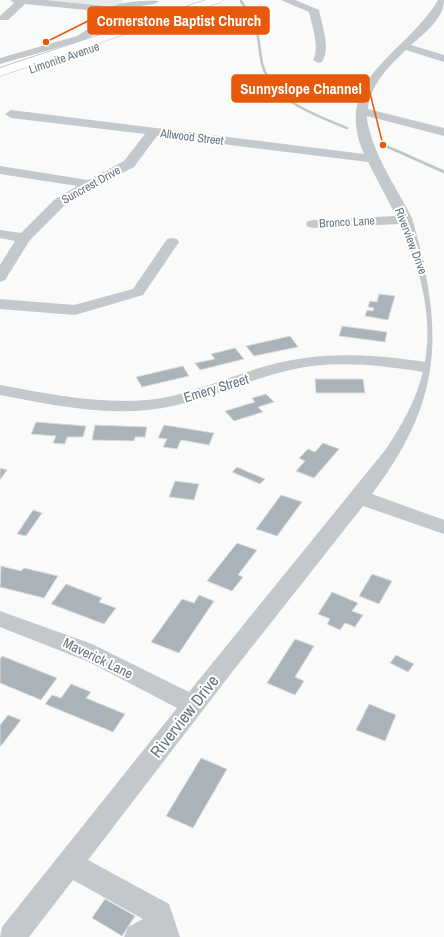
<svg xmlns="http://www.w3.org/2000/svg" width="444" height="937" viewBox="0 0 444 937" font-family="'Archivo Narrow',sans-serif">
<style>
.built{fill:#e8e9e9}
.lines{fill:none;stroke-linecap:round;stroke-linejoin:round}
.stream-far1{stroke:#bbc7cb;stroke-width:2.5}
.stream{stroke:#bbc7cb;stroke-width:3}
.building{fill:#aab3b9;stroke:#dcdcda}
.major-casing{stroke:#b5babe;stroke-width:1}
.minor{fill:#c3c8cc;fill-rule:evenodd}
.major{fill:#fff;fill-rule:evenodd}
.labels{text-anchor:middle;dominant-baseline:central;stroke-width:4;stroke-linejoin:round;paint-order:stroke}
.far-street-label{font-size:12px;fill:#657683;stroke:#fff}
.street-label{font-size:14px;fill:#657683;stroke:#fff}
.near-street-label{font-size:17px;fill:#657683;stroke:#fff}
.leader{fill:none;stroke:#e8590c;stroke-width:1.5}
.callout-dot{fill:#e8590c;stroke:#fff;stroke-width:1.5}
.callout{fill:#e8590c;stroke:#e8590c;stroke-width:1.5}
.callout-label{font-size:15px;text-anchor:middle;font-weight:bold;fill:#fff}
</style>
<rect width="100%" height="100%" fill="#fafaf8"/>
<path class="built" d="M30 0H121L124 4 112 8Z"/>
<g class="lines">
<path class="stream-far1" d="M241 1C248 12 256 24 258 37 260 47 260 57 263 67 275 102 316 115 347 128
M383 145 397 151"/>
<path class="stream" d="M395 150 444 172"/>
</g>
<path class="building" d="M379 294 395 296 388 320 365 316 367 310 373 311 374 308 368 307 370 301 377 302Z
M342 326 387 332 385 342 339 336Z
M290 336 298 347 254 356 246 346Z
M235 348 244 359 200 370 195 363 215 359 211 354Z
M183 366 189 376 142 387 136 377Z
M315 379H363L365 393H316Z
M266 394 274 402 258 407 263 412 234 421 225 411 255 402 252 398Z
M36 422 86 426 83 437H67L65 444 53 443 56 436 31 434Z
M95 425 147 427 145 437H135L134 441 92 440Z
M164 425 214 433 209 445 181 440 177 449 163 447 167 439 158 438Z
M323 443 339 449 314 478 296 471 305 461 299 458 308 449 315 452Z
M237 467 265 479 260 484 232 472Z
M0 468 7 470 0 480Z
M175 481 199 484 194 500 169 497Z
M281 495 302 502 277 536 256 529Z
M33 510 42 513 26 536 17 534Z
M237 543 257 550 238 575 243 577 232 591 207 581Z
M1 566 21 571 24 568 58 576 44 598 0 587Z
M372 574 392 581 379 604 359 596Z
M66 584 102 598 99 602 116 608 104 624 51 604Z
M332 592 358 603 352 611 363 615 355 627 345 623 340 630 327 624 330 619 318 614Z
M199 595 214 601 179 653 151 642 182 599 194 603Z
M295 639 314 646 295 677 304 681 295 695 267 683Z
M396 655 414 664 408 672 390 663Z
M2 656 57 678 41 700 0 683V659Z
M71 684 91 692 86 698 125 714 113 732 45 704 52 695 61 698Z
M369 704 396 715 385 741 356 730Z
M8 715 21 720 0 747V725Z
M201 758 227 769 193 828 166 816Z
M105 899 135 916 122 936 92 918Z"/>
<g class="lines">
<defs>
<path id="major" d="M206 0H223L221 2 0 76V68Z"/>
</defs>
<use href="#major" class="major-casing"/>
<path class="minor" d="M10 0H45L113 7C120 1 151 0 159 1L154 4 121 9 98 32 85 40 0 64V58L77 36 90 28 107 12 25 4 8 20H0V16L14 3Z
M281 0H295L319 10C322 26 331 48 322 62L318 63 313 60C320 46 312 26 309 12Z
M438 0H444C444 18 424 34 411 45L444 55V62L406 50C389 66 370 85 368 109L444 128V136L367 116V120C374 157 396 186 412 218 444 331 444 399 372 494L444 520V534L363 506 236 667 88 860 169 904 180 937H124L128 927 143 919 73 880 29 937H0L2 927 177 708 89 662 0 627V611L92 644 189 692 386 449C402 425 416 400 423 372 379 365 334 360 290 370 242 381 197 405 147 410 98 415 48 404 0 395V385C48 394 98 404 147 400 189 396 226 377 266 366 320 351 370 354 425 362 433 314 420 268 400 224L313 228 308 227 306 224 308 221 313 220 396 216 368 162 157 136 134 167 95 187 64 206 30 240 5 280 0 282V265L15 241 0 238V230L21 233 54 200 77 186 0 174V166L88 180 124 161 145 134 11 118 5 114 11 110 364 154C331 79 406 54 438 0Z
M172 238 177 239 179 242 143 295 75 315 0 309V299L74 305 133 289 167 239Z"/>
<use href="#major" class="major"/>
</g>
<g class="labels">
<g class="far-street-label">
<text transform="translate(64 58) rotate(-19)">Limonite Avenue</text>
<text transform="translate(192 137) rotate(7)">Allwood Street</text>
<text transform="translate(91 185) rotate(-29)">Suncrest Drive</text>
<text transform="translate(347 222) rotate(-3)">Bronco Lane</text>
<text transform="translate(411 241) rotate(69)">Riverview Drive</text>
</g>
<g class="street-label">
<text transform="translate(216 388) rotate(-17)">Emery Street</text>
<text transform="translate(98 658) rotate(26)">Maverick Lane</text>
</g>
<g class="near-street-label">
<text transform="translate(184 716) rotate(-52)">Riverview Drive</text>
</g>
</g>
<path class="leader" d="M46 42L88 21M383 145L369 89"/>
<g class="callout-dot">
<circle cx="46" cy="42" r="4"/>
<circle cx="383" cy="145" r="4"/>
</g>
<g class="callout">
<rect x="88" y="7" width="181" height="27" rx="4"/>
<rect x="232" y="75" width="137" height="27" rx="4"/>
</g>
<g class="callout-label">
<text x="179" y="26">Cornerstone Baptist Church</text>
<text x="301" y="94">Sunnyslope Channel</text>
</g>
</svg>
